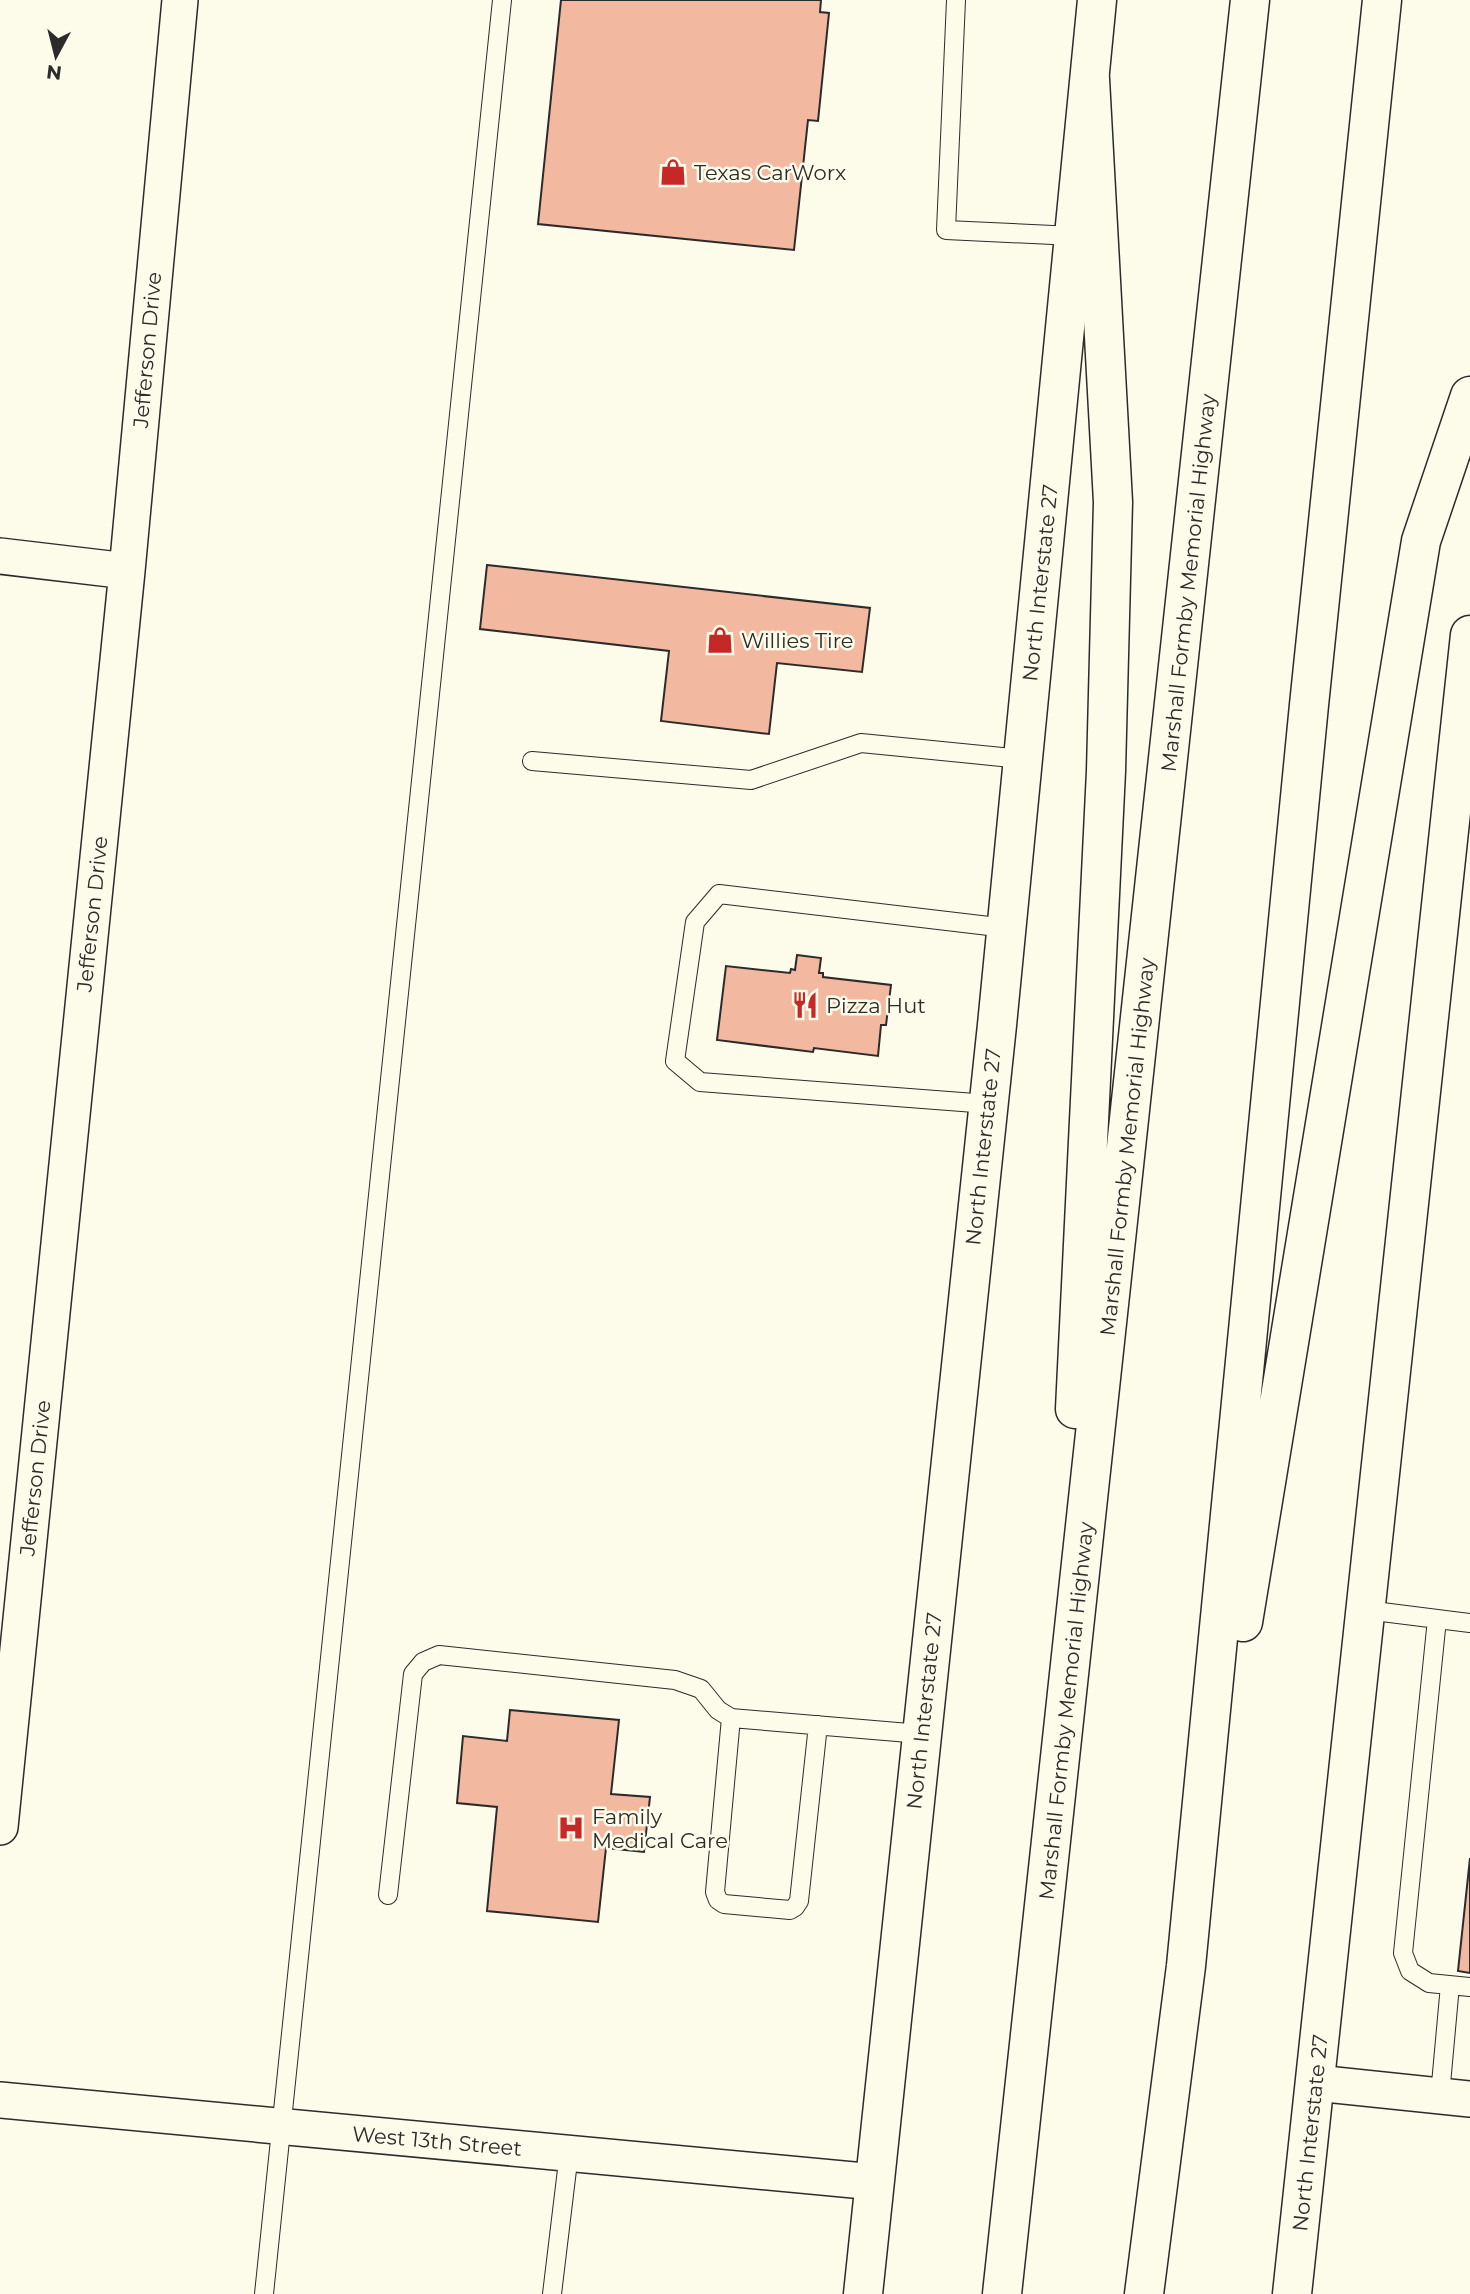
<svg xmlns="http://www.w3.org/2000/svg" width="1470" height="2294" viewBox="0 0 1470 2294" font-family="Montserrat,sans-serif">
<style>
.building{fill:#f2b8a0;stroke:#2b2b2b;stroke-width:2}
.lines{fill:none;stroke-linecap:round;stroke-linejoin:round}
.lane-casing{stroke:#2b2b2b;stroke-width:20}
.street-casing{stroke:#2b2b2b;stroke-width:38}
.secondary-casing{stroke:#2b2b2b;stroke-width:41}
.highway-casing{stroke:#2b2b2b;stroke-width:41}
.lane{stroke:#fdfbea;stroke-width:18}
.street{stroke:#fdfbea;stroke-width:35}
.secondary{stroke:#fdfbea;stroke-width:38}
.highway{stroke:#fdfbea;stroke-width:38}
.labels{text-anchor:middle;dominant-baseline:central;stroke-width:5;stroke-linejoin:round;paint-order:stroke}
.poi-label{font-size:21px;fill:#2b2b2b;stroke:#fdfbea;text-anchor:start}
.street-label{font-size:21px;fill:#2b2b2b;stroke:#fdfbea}
</style>
<rect width="100%" height="100%" fill="#fdfbea"/>
<path class="building" d="M561 0H821L820 12 829 13 818 121 808 120 794 250 538 224Z
M487 565 870 608 862 672 777 663 769 734 661 721 669 651 480 629Z
M797 955 821 958 819 973H823V977L891 985 886 1025H881L878 1056 814 1048 813 1052 717 1040 726 966 790 973 791 969 795 970Z
M510 1710 619 1720 611 1794 650 1797 644 1852 606 1848 598 1922 487 1911 497 1807 457 1803 463 1736 507 1741Z
M1470 1858V1973L1458 1971Z"/>
<g class="lines">
<defs>
<path id="lane" d="M956 0 946 230 1074 236
M532 761 751 780 861 743 1022 759
M988 1104 700 1082 675 1061 695 922 719 894 1006 928
M1366 1610 1470 1623
M1437 1619 1403 1953 1410 1971 1429 1983 1470 1987
M731 1718 715 1892 718 1900 724 1904 790 1910 795 1907 799 1901 818 1725
M388 1895 413 1674 423 1662 439 1655 675 1680 701 1689 718 1710 731 1718 921 1734
M1440 2095 1450 1985
M264 2294 502 0
M552 2294 569 2153"/>
<path id="street" d="M0 556 127 571
M0 1827 127 571 180 0
M1316 2083 1470 2099
M0 2100 875 2182"/>
<path id="secondary" d="M863 2294 997 1025 1097 0
M1292 2294 1470 635"/>
<path id="highway" d="M1075 1409 1106 771 1113 502 1090 79
M1243 1622 1421 541 1470 396
M1002 2294 1250 0
M1144 2294 1186 1966 1309 705 1382 0"/>
</defs>
<use href="#lane" class="lane-casing"/>
<use href="#street" class="street-casing"/>
<use href="#secondary" class="secondary-casing"/>
<use href="#highway" class="highway-casing"/>
<use href="#lane" class="lane"/>
<use href="#street" class="street"/>
<use href="#secondary" class="secondary"/>
<use href="#highway" class="highway"/>
</g>
<defs>
<symbol id="shop-bare" viewBox="-9 -9 18 18"><path d="M-5-2.5h2.3a2.7 3.5 0 0 1 5.4 0H5L5.5 6h-11ZM-1.5-2.5h3a1.5 2.3 0 0 0-3 0Z" fill="#c62828" stroke="#fdfbea" stroke-width="2.5" paint-order="stroke"/></symbol>
<symbol id="restaurant-bare" viewBox="-9 -9 18 18"><path d="M-5-6h1v4h1v-4h1v4h1v-4h1v5L-1.5 .5V6h-2V.5L-5-1ZM5-6V6H3V1.5H1.5Q1.5-4 5-6Z" fill="#c62828" stroke="#fdfbea" stroke-width="2.5" paint-order="stroke"/></symbol>
<symbol id="hospital-bare" viewBox="-9 -9 18 18"><path d="M-5-5h3v3.5h4V-5h3V5h-3V1.5h-4V5h-3Z" fill="#c62828" stroke="#fdfbea" stroke-width="2.5" paint-order="stroke"/></symbol>
</defs>
<g fill-rule="evenodd">
<use href="#shop-bare" x="654" y="153" width="38" height="38"/>
<use href="#shop-bare" x="701" y="621" width="38" height="38"/>
<use href="#restaurant-bare" x="786" y="986" width="38" height="38"/>
<use href="#hospital-bare" x="552" y="1809" width="38" height="38"/>
</g>
<g class="labels">
<g class="poi-label">
<text x="694" y="172">Texas CarWorx</text>
<text x="741" y="640">Willies Tire</text>
<text x="826" y="1005">Pizza Hut</text>
<text x="592" y="1816">Family<tspan x="592" dy="24">Medical Care</tspan></text>
</g>
<g class="street-label">
<text transform="translate(147 350) rotate(-85)">Jefferson Drive</text>
<text transform="translate(1040 583) rotate(-84)">North Interstate 27</text>
<text transform="translate(1188 583) rotate(-84)">Marshall Formby Memorial Highway</text>
<text transform="translate(92 914) rotate(-84)">Jefferson Drive</text>
<text transform="translate(983 1147) rotate(-84)">North Interstate 27</text>
<text transform="translate(1127 1147) rotate(-84)">Marshall Formby Memorial Highway</text>
<text transform="translate(35 1478) rotate(-84)">Jefferson Drive</text>
<text transform="translate(924 1711) rotate(-84)">North Interstate 27</text>
<text transform="translate(1066 1711) rotate(-84)">Marshall Formby Memorial Highway</text>
<text transform="translate(1310 2133) rotate(-84)">North Interstate 27</text>
<text transform="translate(437 2141) rotate(5)">West 13th Street</text>
</g>
</g>
<g transform="translate(56 56) rotate(187)" stroke="#fdfbea" stroke-width="5" paint-order="stroke">
<path d="M0-5L12 26L0 18L-12 26Z" fill="#2b2b2b"/>
<text y="-10" font-size="19" font-weight="bold" text-anchor="middle" fill="#2b2b2b">N</text>
</g>
</svg>
